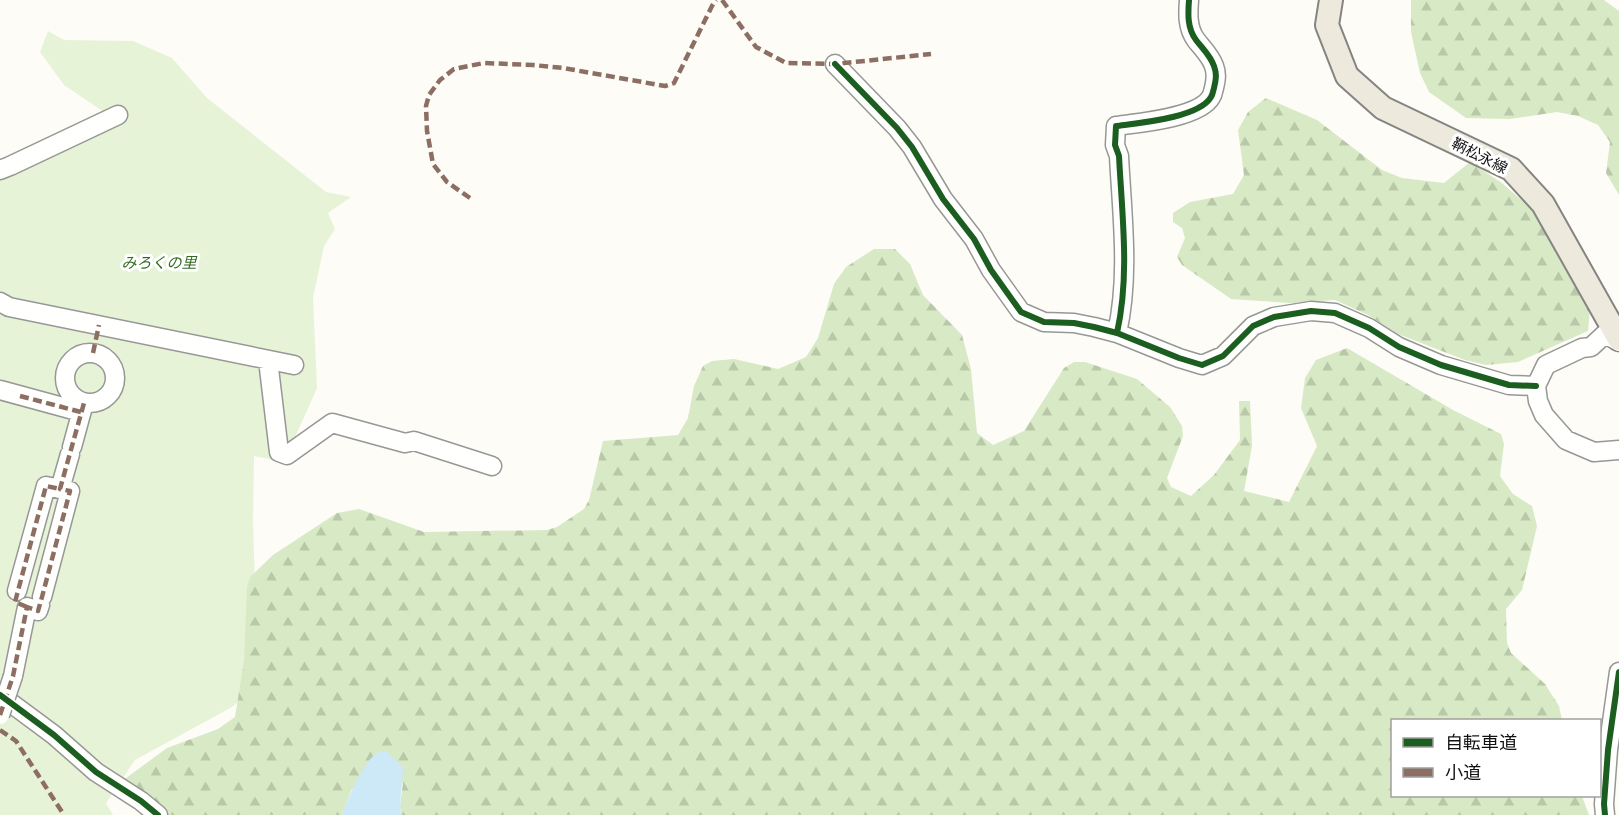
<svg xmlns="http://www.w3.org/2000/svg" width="1619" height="815" viewBox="0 0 1619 815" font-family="'Playfair Display','Noto Sans JP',serif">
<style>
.green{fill:#e7f3d7}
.forest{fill:url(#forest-firs)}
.water{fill:#cde8f7}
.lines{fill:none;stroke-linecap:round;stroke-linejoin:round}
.minor-casing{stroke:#979795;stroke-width:21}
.major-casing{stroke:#858482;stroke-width:26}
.minor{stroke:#fffffe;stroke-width:18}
.major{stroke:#ede9dc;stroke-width:22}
.minor-bridge-casing{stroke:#979795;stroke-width:21;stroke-linecap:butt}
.minor-bridge{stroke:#fffffe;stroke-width:18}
.quiet{stroke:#8d6e63;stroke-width:4.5;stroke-dasharray:9 4.5;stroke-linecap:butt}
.cycleway-casing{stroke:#fff;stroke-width:10}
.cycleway{stroke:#1b5e20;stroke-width:6}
.labels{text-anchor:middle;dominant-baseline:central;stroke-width:6;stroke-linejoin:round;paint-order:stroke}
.street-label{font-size:15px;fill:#111;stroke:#fff}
.park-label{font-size:15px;font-style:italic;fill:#2f6b1f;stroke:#fff}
</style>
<defs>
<pattern id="forest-firs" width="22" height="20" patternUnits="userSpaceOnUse" patternTransform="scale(1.5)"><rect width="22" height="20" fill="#d8eac5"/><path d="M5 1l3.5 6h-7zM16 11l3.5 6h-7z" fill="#b8c8a8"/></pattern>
</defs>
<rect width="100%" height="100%" fill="#fdfcf7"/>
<path class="green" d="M48 31 64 40 133 41 172 58 207 98 326 192 351 197 328 213 335 229 324 246 313 298 317 388 284 462 254 456 253 521 258 686 232 707 135 760 106 803 113 815H0V165L104 112 64 85 40 52Z"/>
<path class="forest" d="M1411 0H1604L1619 11V195L1606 173 1610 142 1598 125 1578 116 1557 112 1510 119 1466 118 1429 92 1420 73 1411 32Z
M1266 98 1317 120 1382 170 1402 178 1444 183 1470 162 1502 183 1537 214 1591 299 1588 331 1518 362 1486 365 1465 360 1398 334 1368 315 1335 300 1290 303 1231 299 1182 265 1177 257 1185 238 1182 228 1173 222V213L1190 202 1233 194 1244 175 1238 130 1248 112Z
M874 249H895L910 264 923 295 962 335 971 369 977 433 993 445 1024 431 1064 368 1074 362H1085L1137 379 1170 407 1182 426 1183 436 1167 478 1171 487 1191 496 1214 475 1240 440 1239 401H1250L1252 446 1244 491 1289 502 1317 446 1301 408 1305 378 1316 360 1347 348 1453 410 1501 434 1504 444 1500 476 1513 494 1532 506 1537 526 1522 590 1506 609 1507 643 1511 653 1545 684 1559 706 1562 720H1392V796H1582L1589 815H401L400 806 403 783 352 789 342 815H164L122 781 167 748 218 729 235 717 244 661 247 587 250 577 273 555 337 513 359 509 424 532 547 530 557 527 584 509 589 500 603 441 678 435 688 418 694 386 703 366 712 361 734 359 778 369 806 357 818 338 834 284 846 267Z"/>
<path class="water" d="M386 751 403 767C403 783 399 799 401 815H342C347 801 364 760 377 753 380 752 383 752 386 751Z"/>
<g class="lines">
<defs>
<path id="minor" d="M835 64 897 128 912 147 943 199 974 239 991 270 1021 312 1044 322 1074 323 1094 327 1117 333 1179 358 1202 365 1223 356 1253 326 1274 317 1311 311 1335 313 1369 328 1399 347 1441 365 1509 385 1536 386
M0 170 10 166 118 115
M0 302 9 307 294 365
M1117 333C1130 275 1122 215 1119 156L1115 145 1116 126C1138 123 1199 118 1211 97 1213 94 1213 91 1214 88 1216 80 1217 74 1214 66 1210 55 1202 48 1196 40 1187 28 1188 13 1189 0
M1619 342 1605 334 1591 347 1582 348 1546 365 1536 386 1538 401 1544 415 1566 440 1594 452 1619 450
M65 378a25 25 0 1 1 50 0a25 25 0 1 1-50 0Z
M268 360 279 452 287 455 332 423 405 443 414 441 492 466
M0 390 81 412
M72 447 84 403
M17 591 46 486 60 489
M42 597 70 491 60 489 70 454
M13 676 27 607 38 611 40 605
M0 695 54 735 96 772 141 801 158 815
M1605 815 1604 804 1608 750 1619 672"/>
<path id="major" d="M1331 0 1327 25 1347 76 1383 108 1511 169 1543 204 1619 339"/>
</defs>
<use href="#minor" class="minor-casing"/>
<use href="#major" class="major-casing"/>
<use href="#minor" class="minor"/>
<use href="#major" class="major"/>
<defs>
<path id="minor-bridge" d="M0 715 13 676"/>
</defs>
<use href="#minor-bridge" class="minor-bridge-casing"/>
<use href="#minor-bridge" class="minor-bridge"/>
<path class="quiet" d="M722 0 756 47 786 63 835 64 931 54
M470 198 447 182 433 164 427 131 426 106 429 95 440 80 454 69 484 63 533 65 563 68 665 86 674 83 712 6 716 0
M93 353 99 325
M20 396 81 412
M27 607 15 602 46 486 60 489
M0 715 13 676 27 607 38 611 42 597 70 491 60 489 84 403
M0 730 16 741 64 815"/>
<defs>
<path id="cycleway" d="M835 64 897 128 912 147 943 199 974 239 991 270 1021 312 1044 322 1074 323 1094 327 1117 333 1179 358 1202 365 1223 356 1253 326 1274 317 1311 311 1335 313 1369 328 1399 347 1441 365 1509 385 1536 386
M1117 333C1130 275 1122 215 1119 156L1115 145 1116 126C1138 123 1199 118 1211 97 1213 94 1213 91 1214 88 1216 80 1217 74 1214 66 1210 55 1202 48 1196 40 1187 28 1188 13 1189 0
M0 695 54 735 96 772 141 801 158 815
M1605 815 1604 804 1608 750 1619 672"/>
</defs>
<use href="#cycleway" class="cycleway-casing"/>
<use href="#cycleway" class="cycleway"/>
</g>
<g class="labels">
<g class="street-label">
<text transform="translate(1480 155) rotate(27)">鞆松永線</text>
</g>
<g class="park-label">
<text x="159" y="262">みろくの里</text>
</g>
</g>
<rect x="1391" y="719" width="210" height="78" fill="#ffffff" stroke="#a0a0a0" stroke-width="1.5"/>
<rect x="1403" y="738" width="30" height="9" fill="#1b5e20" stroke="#a0a0a0" stroke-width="1.5"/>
<text x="1445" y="749" font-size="18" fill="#111111">自転車道</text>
<rect x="1403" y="768" width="30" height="9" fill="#8d6e63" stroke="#a0a0a0" stroke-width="1.5"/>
<text x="1445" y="779" font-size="18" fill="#111111">小道</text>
</svg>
